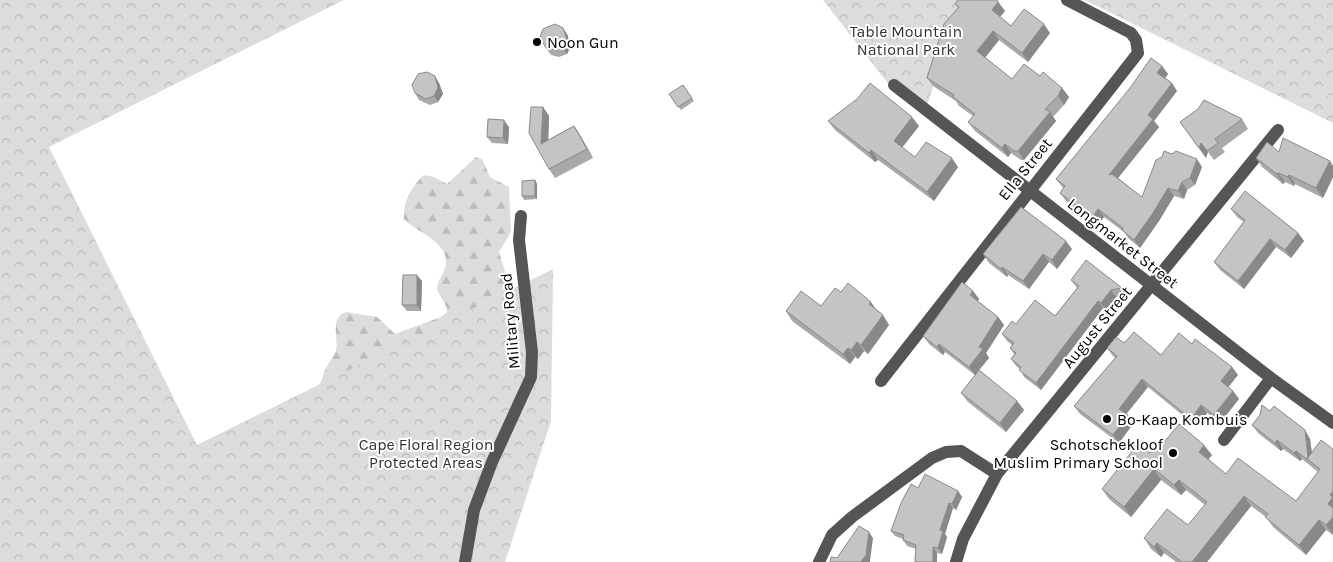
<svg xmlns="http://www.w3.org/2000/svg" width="1333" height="562" viewBox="0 0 1333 562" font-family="Karla,sans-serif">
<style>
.forest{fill:url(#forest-firs)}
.park{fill:url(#park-crowns)}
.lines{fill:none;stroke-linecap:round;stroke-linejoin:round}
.minor{stroke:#555;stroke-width:12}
.wall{fill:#a9a9a9}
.shaded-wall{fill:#898989}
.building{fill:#c4c4c4;stroke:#898989}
.poi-dot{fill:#000;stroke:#fff;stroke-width:2}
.labels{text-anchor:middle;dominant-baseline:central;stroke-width:4;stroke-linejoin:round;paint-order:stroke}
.park-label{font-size:16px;fill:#333;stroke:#fff}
.poi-label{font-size:16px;fill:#000;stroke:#fff;text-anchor:start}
.street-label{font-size:16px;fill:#000;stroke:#fff}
</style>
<defs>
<pattern id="forest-firs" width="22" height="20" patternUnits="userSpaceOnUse" patternTransform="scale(1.25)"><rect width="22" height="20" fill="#dcdcdc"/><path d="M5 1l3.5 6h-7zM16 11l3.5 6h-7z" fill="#bbb"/></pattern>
<pattern id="park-crowns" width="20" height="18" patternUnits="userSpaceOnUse" patternTransform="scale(1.25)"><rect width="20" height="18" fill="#dcdcdc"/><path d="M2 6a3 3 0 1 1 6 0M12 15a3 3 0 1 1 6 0" fill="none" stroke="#bbb"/></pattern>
</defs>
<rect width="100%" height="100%" fill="#fff"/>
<path class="forest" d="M476 157 482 159 490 177 509 187 511 232 499 252 511 291 242 562 316 389C323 382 322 376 326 368 329 362 334 357 336 351 339 338 329 318 346 312L377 317 395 334 441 317 447 312V308L437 290C437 280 445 273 446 264 448 241 416 232 404 219 403 201 411 187 424 175L434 177 447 184Z"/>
<path class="park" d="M0 0H344L49 147 197 445 553 269 551 421 505 562H0Z
M823 0H961L925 112 897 95Z
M1085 0H1333V123Z"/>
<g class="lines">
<path class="minor" d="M894 85 1271 378 1333 423
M881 381 1138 53 1136 40 1131 33 1067 0
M1224 440 1271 378
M465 562 474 510 492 462 531 377 532 352 519 240 521 216
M819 562 832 535 852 517 932 458 946 452 961 451 997 474
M956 562 963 539 997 474 1278 130"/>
</g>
<path class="wall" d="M957 0H997L1005 11 1000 17 1011 26 1050 33 1028 62 999 40 985 58 1012 79 1040 76 1062 88 1069 97 1064 105 1053 117 1056 121 1024 160H1021L1011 153 1008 157 975 131 968 122 973 116 959 106 956 101 933 86 927 78 958 8 955 4 957 1Z
M567 34 571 46 567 54 559 57 551 55 546 48Z
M1162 66 1168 74 1165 78 1177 91 1154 121 1159 127 1118 178 1142 197 1202 167 1195 185 1187 190 1184 199 1174 196 1159 221 1140 248 1128 238 1124 232 1104 217 1097 226 1066 201 1060 193 1064 189 1056 179Z
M439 83 443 94 438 102 430 105 419 100 415 93Z
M683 85 694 101 681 110 669 94Z
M543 107 549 116 548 140 574 126 580 135 593 158 555 178 549 169Z
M1242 119 1248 129 1222 148 1225 152 1214 160 1208 152 1206 158 1180 122Z
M828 121 919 126 902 148 915 157 958 167 934 201 878 160 875 162 835 130Z
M509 127 508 144 492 143 487 137Z
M1279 152 1333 166V177L1323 198 1295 184 1294 186 1285 182 1283 184 1262 167 1256 158Z
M535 180 537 184V199L524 200 522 196Z
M1231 209 1298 233 1304 241 1291 258 1276 247 1244 289 1220 270 1214 262 1244 222 1237 217Z
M1072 249 1057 269 1049 262 1029 289 1008 275 1007 277 989 263 983 254Z
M1071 280 1122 288 1127 295 1116 297 1106 310 1103 308 1041 390 1024 377 1020 369 1016 366 1011 359 1014 354 1010 348 1012 345 1007 341 1002 334 1016 324 1055 316 1077 288Z
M422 281 421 311H407L402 305Z
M973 291 979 299 978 301 998 317 1004 325 986 353 989 358 979 370 1017 401 1024 410 1006 432 968 402 961 393 975 375 945 352 943 355 929 344 923 336Z
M841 292 877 311 889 325 868 354 864 351 858 359 855 357 850 364 792 321 786 311 821 306Z
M1124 343 1161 355 1192 344 1232 367 1238 375 1228 387 1233 391 1239 399 1220 423 1207 413 1197 427 1148 387 1126 414 1133 424 1119 443 1080 414 1074 406 1115 358 1113 356 1107 348Z
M1270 411 1305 430 1310 439 1312 452 1333 449V535L1326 530 1306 555 1273 527 1266 517 1251 506 1207 562H1176L1164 553 1161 557 1151 549 1144 538 1188 525 1205 505 1186 490 1181 495 1161 480 1131 517 1109 499 1102 489 1165 441 1212 455 1208 459 1226 474 1296 501 1318 472 1302 459 1300 461 1283 449 1281 451 1258 433 1252 425Z
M918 488 958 491 962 497 956 510 953 508 945 534 947 537 942 554 916 549 907 546 903 540V539L895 536 891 531Z"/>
<path class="shaded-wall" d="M998 2 1005 11 998 19 992 10Z
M1044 24 1050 33 1028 62 1022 53Z
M563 28 567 34 571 46 567 54 562 47Z
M993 31 999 40 983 60 977 51Z
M1162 66 1168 74 1163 81 1157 73Z
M435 76 439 83 443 94 438 102 434 96Z
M1172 83 1177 91 1154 121 1159 127 1114 183 1109 175 1148 115Z
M1062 88 1069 97 1064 105 1058 96Z
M543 107 549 116 548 152 541 144Z
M1050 112 1056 121 1024 160 1018 151Z
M912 117 919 126 900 150 894 141Z
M504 120 509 127 508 144 503 138Z
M574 126 580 135 593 158 587 149Z
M1201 143 1208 152 1206 158 1199 148Z
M1005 144 1011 153 1008 157 1002 148Z
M871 150 878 160 875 162 869 153Z
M952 158 958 167 934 201 927 192Z
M1197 159 1202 167 1195 185 1190 178Z
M1330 161 1333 166V177L1323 198 1316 188Z
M1278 173 1285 182 1283 184 1277 174Z
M1289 175 1295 184 1294 186 1288 177Z
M535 180 537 184V199L535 196Z
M1182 182 1187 190 1184 199 1178 191Z
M1168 188 1174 196 1159 221 1140 248 1134 240Z
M1098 209 1104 217 1097 226 1092 218Z
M1298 233 1304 241 1291 258 1285 250Z
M1270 239 1276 247 1244 289 1238 281Z
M1066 241 1072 249 1057 269 1052 260Z
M1043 254 1049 262 1029 289 1023 281Z
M1002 267 1008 275 1007 277 1001 269Z
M417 275 422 281 421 311 417 305Z
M1111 290 1116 297 1106 310 1101 303Z
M973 291 979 299 976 303 970 295Z
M1098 301 1103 308 1041 390 1036 383Z
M871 302 877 311 869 304Z
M883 315 889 325 868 354 861 345Z
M998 317 1004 325 986 353 989 358 975 375 969 367 979 347Z
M857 342 864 351 858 359 851 350Z
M939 344 945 352 943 355 937 347Z
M848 348 855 357 850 364 843 354Z
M1232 367 1238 375 1226 390 1221 381Z
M1142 379 1148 387 1124 417 1119 409Z
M1233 391 1239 399 1220 423 1214 415Z
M1017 401 1024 410 1006 432 1000 423Z
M1201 405 1207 413 1197 427 1191 419Z
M1128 415 1133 424 1119 443 1113 435Z
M1305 430 1310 439 1313 464 1308 459Z
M1277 440 1283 449 1281 451 1275 443Z
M1204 445 1212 455 1206 462 1199 452Z
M1296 451 1302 459 1300 461 1294 453Z
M1154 469 1161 480 1131 517 1124 507Z
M1179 480 1186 490 1181 495 1174 485Z
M958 491 962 497 956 510 952 504Z
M1333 491V512L1328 504 1330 495Z
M1244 496 1251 506 1207 562H1192Z
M949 503 953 508 945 534 947 537 942 554 938 548 940 530Z
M1333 517V535L1326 525Z
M1319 520 1326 530 1306 555 1299 545Z
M869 532 873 538 870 561V562H861Z
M1157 543 1164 553 1161 557 1154 547Z
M933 547 937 553V562H933Z"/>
<path class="building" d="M958 0H997L998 2 992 10 1011 26 1024 9 1044 24 1022 53 993 31 977 51 1012 79 1024 64 1040 76 1043 72 1062 88 1058 96 1045 109 1050 112 1018 151H1014L1005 144 1002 148 968 122 975 114 953 97 954 95 927 78 944 24 959 7 955 4Z
M555 24 563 28 567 40 562 47 554 50 546 48 540 37 543 29Z
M1151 58 1162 66 1157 73 1172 83 1148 115 1153 119 1109 175 1112 174 1142 197 1156 160 1162 157 1164 151 1172 154 1176 151 1197 159 1190 178 1182 182 1178 191 1168 188 1153 213 1134 240 1122 230 1123 228 1098 209 1092 218 1060 193 1065 186 1056 179 1130 88Z
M427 72 435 76 438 88 434 96 426 99 415 93 412 85 418 74Z
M870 83 912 117 894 141 915 157 926 142 952 158 927 192 871 150 869 153 828 121 857 99Z
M683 85 692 98 678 107 669 94Z
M1204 100 1242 119 1215 139 1218 143 1207 151 1201 143 1199 148 1180 122 1198 109Z
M531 107H543L541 144 574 126 587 149 549 169 529 133Z
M488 119 504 120 503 138 487 137Z
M1283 138 1330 161 1316 188 1289 175 1288 177 1278 173 1277 174 1256 158 1267 142 1279 152Z
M535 180V196H522V181Z
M1245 191 1298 233 1285 250 1270 239 1238 281 1214 262 1245 220 1231 209Z
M1021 207 1066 241 1052 260 1043 254 1023 281 1002 267 1001 269 983 254Z
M1086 260 1122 288 1111 290 1101 303 1098 301 1036 383 1019 370 1021 367 1011 359 1016 353 1010 348 1014 343 1002 334 1012 321 1016 324 1035 300 1055 316 1079 286 1071 280Z
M403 275H417V305H402Z
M962 282 973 291 970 295 998 317 979 347 983 349 969 367 939 344 937 347 923 336Z
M848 283 871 302 869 304 883 315 861 345 857 342 851 350 848 348 843 354 786 311 801 291 821 306 835 288 841 292Z
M1134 332 1161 355 1179 333 1192 344 1195 339 1232 367 1221 381 1233 391 1214 415 1201 405 1191 419 1142 379 1119 409 1128 415 1113 435 1074 406 1117 356 1107 348 1116 337 1124 343Z
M979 370 1017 401 1000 423 961 393Z
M1262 405 1270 411 1274 406 1305 430 1308 457 1307 459 1308 460 1296 451 1294 453 1277 440 1275 443 1252 425 1260 415Z
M1179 424 1204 445 1199 452 1226 474 1238 458 1296 501 1320 469 1307 459 1321 440 1333 449V491L1330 495 1333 497 1328 504 1333 508V517L1326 525 1319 520 1299 545 1265 517 1268 514 1244 496 1192 562H1182L1157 543 1154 547 1144 538 1167 509 1188 525 1207 502 1179 480 1174 485 1154 469 1124 507 1102 489 1138 444 1150 453 1162 439 1165 441Z
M925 474 958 491 952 504 949 503 940 530 943 531 938 548 933 547V562H915L916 545 903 540 904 535 891 531 901 503 911 484 918 488Z
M859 526 869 532 866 555 861 562H830L831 557 837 558Z"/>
<g class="poi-dot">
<circle cx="537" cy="42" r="5"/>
<circle cx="1107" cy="419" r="5"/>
<circle cx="1173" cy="453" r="5"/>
</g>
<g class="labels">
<g class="park-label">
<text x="906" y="31">Table Mountain<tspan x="906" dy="18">National Park</tspan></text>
<text x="426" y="444">Cape Floral Region<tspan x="426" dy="18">Protected Areas</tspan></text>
</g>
<g class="poi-label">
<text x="547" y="42">Noon Gun</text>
<text x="1117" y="419">Bo-Kaap Kombuis</text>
<text x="1163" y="444" text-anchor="end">Schotschekloof<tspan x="1163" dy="18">Muslim Primary School</tspan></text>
</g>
<g class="street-label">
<text transform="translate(1025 169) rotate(-51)">Ella Street</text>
<text transform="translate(1123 243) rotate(38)">Longmarket Street</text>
<text transform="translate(510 321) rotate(-95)">Military Road</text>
<text transform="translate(1097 327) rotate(-51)">August Street</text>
</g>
</g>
</svg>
